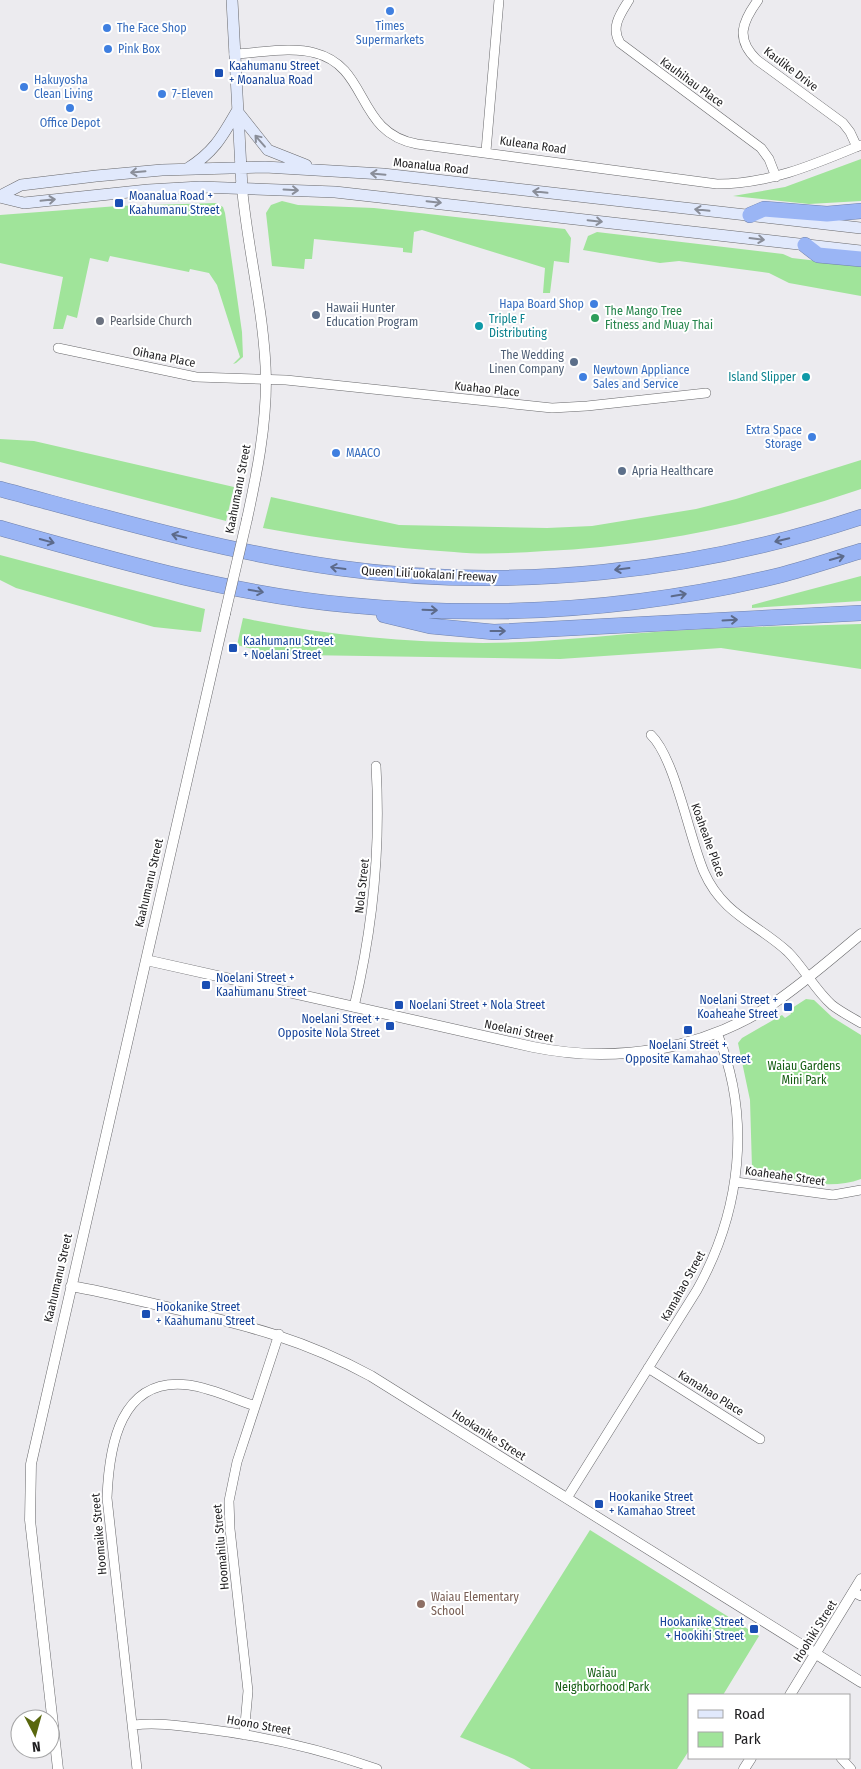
<svg xmlns="http://www.w3.org/2000/svg" width="861" height="1769" viewBox="0 0 861 1769" font-family="'Fira Sans Condensed',sans-serif">
<style>
.green{fill:#a0e49a}
.lines{fill:none;stroke-linecap:round;stroke-linejoin:round}
.minor-casing{stroke:#68686b;stroke-width:10}
.tertiary-casing{stroke:#68686b;stroke-width:11}
.secondary-casing{stroke:#68686b;stroke-width:12}
.motorway-casing{stroke:#6f80aa;stroke-width:16}
.minor{stroke:#fff;stroke-width:9}
.tertiary{stroke:#fff;stroke-width:10}
.secondary{stroke:#e1e9fc;stroke-width:11}
.motorway{stroke:#9ab5f5;stroke-width:15}
.tertiary-bridge-casing{stroke:#68686b;stroke-width:11;stroke-linecap:butt}
.tertiary-bridge{stroke:#fff;stroke-width:10}
.oneway{stroke:#8a8e99}
.oneway2{stroke:#5c6a8a}
.shop-dot{fill:#3f7fe0;stroke:#fff;stroke-width:2}
.transit-dot{fill:#1a4fb4;stroke:#fff;stroke-width:2}
.service-dot{fill:#5c6f8a;stroke:#fff;stroke-width:2}
.leisure-dot{fill:#2e9e5b;stroke:#fff;stroke-width:2}
.worship-dot{fill:#6b7280;stroke:#fff;stroke-width:2}
.culture-dot{fill:#0f9aa8;stroke:#fff;stroke-width:2}
.education-dot{fill:#8d6e63;stroke:#fff;stroke-width:2}
.labels{text-anchor:middle;dominant-baseline:central;stroke-width:4;stroke-linejoin:round;paint-order:stroke}
.shop-label{font-size:12px;fill:#366cbe;stroke:#fff;text-anchor:start}
.transit-label{font-size:12px;fill:#164399;stroke:#fff;text-anchor:start}
.street-label{font-size:12px;fill:#1f1e20;stroke:#fff}
.service-label{font-size:12px;fill:#4e5e75;stroke:#fff;text-anchor:start}
.leisure-label{font-size:12px;fill:#27864d;stroke:#fff;text-anchor:start}
.culture-label{font-size:12px;fill:#0d838f;stroke:#fff;text-anchor:start}
.worship-label{font-size:12px;fill:#5b616d;stroke:#fff;text-anchor:start}
.park-label{font-size:12px;fill:#145c12;stroke:#fff}
.education-label{font-size:12px;fill:#785e54;stroke:#fff;text-anchor:start}
</style>
<rect width="100%" height="100%" fill="#ecebef"/>
<path class="green" d="M861 159V201L809 204 733 196 785 187Z
M282 201 298 205 374 208 565 229 571 238 569 263 554 261 550 293H543L545 268 422 230 414 232 412 253 403 252V248L314 239 312 259H305L304 269 272 266 266 213 271 205Z
M216 203 223 207 225 213 242 332 243 357 236 363 233 364 240 357 217 285 209 273 190 269 189 272 110 256 108 262 90 258 77 318 67 315 63 329H53L63 277 0 263V215L118 206Z
M597 232 783 254 792 258 861 266V296L789 283 769 273 679 261 660 263 583 250 588 236Z
M0 439 34 441 234 487 226 521 0 462Z
M861 460V489L855 491C754 525 652 546 545 551 515 553 484 555 454 552 390 548 327 540 263 528L271 497 399 525 547 528 592 526 696 509 736 499Z
M0 555 205 609 201 632 154 627 16 588 0 580Z
M861 576V601L752 608V605Z
M243 618C322 635 403 642 483 643 545 643 607 635 668 631 732 627 797 626 861 624V669L721 648 560 659 301 655 268 653 237 645Z
M806 999 814 1000 832 1017 861 1035V1179C829 1191 791 1179 758 1174L752 1168 750 1100 738 1043 742 1038 782 1015 785 1018 791 1014 789 1010Z
M590 1530 759 1636 723 1695H690V1749L677 1769H531L514 1759 460 1737Z"/>
<g class="lines">
<defs>
<path id="minor" d="M629 0C621 13 610 27 620 43L761 148 769 159 776 177
M758 0C742 22 735 39 757 60L843 123 850 132 857 147
M234 54C260 53 291 46 315 53 370 67 355 133 417 144L717 184C769 184 813 165 861 145
M486 151 499 0
M58 348 196 377 286 380 552 408 587 406 706 393
M651 735C675 758 689 837 704 872 723 915 758 924 788 952 804 968 815 990 832 1005 841 1012 851 1017 861 1023
M354 1007C373 927 381 848 376 766
M736 1182 833 1195 861 1190
M648 1368 760 1439
M567 1498 697 1290C741 1211 752 1118 717 1033
M853 1592 861 1596
M134 1725C157 1722 182 1726 206 1729 264 1736 321 1749 377 1769
M244 1735 248 1691 230 1529 229 1501 237 1462 279 1334
M841 1758 851 1769
M137 1769 107 1498C109 1446 120 1376 189 1385 211 1388 234 1399 255 1406"/>
<path id="tertiary" d="M242 188C248 252 265 316 266 380 266 427 257 473 247 519
M146 960 533 1047C616 1064 703 1050 774 1003 805 982 833 957 861 934
M71 1286C106 1292 140 1301 175 1309 247 1325 305 1340 371 1376L861 1682
M790 1695 861 1579
M58 1769 30 1520 31 1464 225 614
M744 1769 751 1758"/>
<path id="secondary" d="M232 0 242 188
M237 111 268 150 306 165
M187 169C214 152 222 137 237 111
M0 196 21 185 96 176 162 170 265 167 383 174 861 228
M0 197 24 203 148 190 200 187 335 192 861 251"/>
<path id="motorway" d="M750 215 764 209 827 214 861 211
M805 245 818 255 861 259
M0 489C112 519 224 552 339 568 512 592 695 572 861 517
M0 528C114 560 229 594 348 605 493 619 639 610 781 575 808 568 834 559 861 551
M384 615 430 626 494 632 861 613"/>
</defs>
<use href="#minor" class="minor-casing"/>
<use href="#tertiary" class="tertiary-casing"/>
<use href="#secondary" class="secondary-casing"/>
<use href="#motorway" class="motorway-casing"/>
<use href="#minor" class="minor"/>
<use href="#tertiary" class="tertiary"/>
<use href="#secondary" class="secondary"/>
<use href="#motorway" class="motorway"/>
<defs>
<path id="tertiary-bridge" d="M225 614 247 519"/>
</defs>
<use href="#tertiary-bridge" class="tertiary-bridge-casing"/>
<use href="#tertiary-bridge" class="tertiary-bridge"/>
</g>
<defs><path id="oneway-shaft" d="M-6 0H5M1.5-3L5.5 0L1.5 3" fill="none" stroke-width="1.6" stroke-linecap="round" stroke-linejoin="round" transform="scale(1.25)"/></defs>
<g class="oneway">
<use href="#oneway-shaft" transform="translate(260 141) rotate(-131)"/>
<use href="#oneway-shaft" transform="translate(138 172) rotate(175)"/>
<use href="#oneway-shaft" transform="translate(378 174) rotate(-175)"/>
<use href="#oneway-shaft" transform="translate(291 190) rotate(3)"/>
<use href="#oneway-shaft" transform="translate(540 192) rotate(-174)"/>
<use href="#oneway-shaft" transform="translate(48 200) rotate(-6)"/>
<use href="#oneway-shaft" transform="translate(434 202) rotate(6)"/>
<use href="#oneway-shaft" transform="translate(702 210) rotate(-174)"/>
<use href="#oneway-shaft" transform="translate(595 221) rotate(6)"/>
<use href="#oneway-shaft" transform="translate(757 239) rotate(7)"/>
</g>
<g class="oneway2">
<use href="#oneway-shaft" transform="translate(179 536) rotate(-167)"/>
<use href="#oneway-shaft" transform="translate(782 540) rotate(166)"/>
<use href="#oneway-shaft" transform="translate(47 541) rotate(15)"/>
<use href="#oneway-shaft" transform="translate(837 558) rotate(-16)"/>
<use href="#oneway-shaft" transform="translate(338 568) rotate(-172)"/>
<use href="#oneway-shaft" transform="translate(622 569) rotate(173)"/>
<use href="#oneway-shaft" transform="translate(256 591) rotate(10)"/>
<use href="#oneway-shaft" transform="translate(679 595) rotate(-10)"/>
<use href="#oneway-shaft" transform="translate(430 610) rotate(2)"/>
<use href="#oneway-shaft" transform="translate(730 620) rotate(-3)"/>
<use href="#oneway-shaft" transform="translate(498 631)"/>
</g>
<g class="shop-dot">
<circle cx="390" cy="11" r="5"/>
<circle cx="107" cy="28" r="5"/>
<circle cx="108" cy="49" r="5"/>
<circle cx="24" cy="87" r="5"/>
<circle cx="162" cy="94" r="5"/>
<circle cx="70" cy="108" r="5"/>
<circle cx="594" cy="304" r="5"/>
<circle cx="583" cy="377" r="5"/>
<circle cx="812" cy="437" r="5"/>
<circle cx="336" cy="453" r="5"/>
</g>
<g class="transit-dot">
<rect x="214" y="68" width="10" height="10" rx="2.5"/>
<rect x="114" y="198" width="10" height="10" rx="2.5"/>
<rect x="228" y="643" width="10" height="10" rx="2.5"/>
<rect x="201" y="980" width="10" height="10" rx="2.5"/>
<rect x="394" y="1000" width="10" height="10" rx="2.5"/>
<rect x="783" y="1002" width="10" height="10" rx="2.5"/>
<rect x="385" y="1021" width="10" height="10" rx="2.5"/>
<rect x="683" y="1025" width="10" height="10" rx="2.5"/>
<rect x="141" y="1309" width="10" height="10" rx="2.5"/>
<rect x="594" y="1499" width="10" height="10" rx="2.5"/>
<rect x="749" y="1624" width="10" height="10" rx="2.5"/>
</g>
<g class="service-dot">
<circle cx="316" cy="315" r="5"/>
<circle cx="574" cy="362" r="5"/>
<circle cx="622" cy="471" r="5"/>
</g>
<circle class="leisure-dot" cx="595" cy="318" r="5"/>
<circle class="worship-dot" cx="100" cy="321" r="5"/>
<g class="culture-dot">
<circle cx="479" cy="326" r="5"/>
<circle cx="806" cy="377" r="5"/>
</g>
<circle class="education-dot" cx="421" cy="1604" r="5"/>
<g class="labels">
<g class="shop-label">
<text x="390" y="26" text-anchor="middle">Times<tspan x="390" dy="14">Supermarkets</tspan></text>
<text x="117" y="28">The Face Shop</text>
<text x="118" y="49">Pink Box</text>
<text x="34" y="80">Hakuyosha<tspan x="34" dy="14">Clean Living</tspan></text>
<text x="172" y="94">7-Eleven</text>
<text x="70" y="123" text-anchor="middle">Office Depot</text>
<text x="584" y="304" text-anchor="end">Hapa Board Shop</text>
<text x="593" y="370">Newtown Appliance<tspan x="593" dy="14">Sales and Service</tspan></text>
<text x="802" y="430" text-anchor="end">Extra Space<tspan x="802" dy="14">Storage</tspan></text>
<text x="346" y="453">MAACO</text>
</g>
<g class="transit-label">
<text x="229" y="66">Kaahumanu Street<tspan x="229" dy="14">+ Moanalua Road</tspan></text>
<text x="129" y="196">Moanalua Road +<tspan x="129" dy="14">Kaahumanu Street</tspan></text>
<text x="243" y="641">Kaahumanu Street<tspan x="243" dy="14">+ Noelani Street</tspan></text>
<text x="216" y="978">Noelani Street +<tspan x="216" dy="14">Kaahumanu Street</tspan></text>
<text x="778" y="1000" text-anchor="end">Noelani Street +<tspan x="778" dy="14">Koaheahe Street</tspan></text>
<text x="409" y="1005">Noelani Street + Nola Street</text>
<text x="380" y="1019" text-anchor="end">Noelani Street +<tspan x="380" dy="14">Opposite Nola Street</tspan></text>
<text x="688" y="1045" text-anchor="middle">Noelani Street +<tspan x="688" dy="14">Opposite Kamahao Street</tspan></text>
<text x="156" y="1307">Hookanike Street<tspan x="156" dy="14">+ Kaahumanu Street</tspan></text>
<text x="609" y="1497">Hookanike Street<tspan x="609" dy="14">+ Kamahao Street</tspan></text>
<text x="744" y="1622" text-anchor="end">Hookanike Street<tspan x="744" dy="14">+ Hookihi Street</tspan></text>
</g>
<g class="street-label">
<text transform="translate(791 69) rotate(37)">Kaulike Drive</text>
<text transform="translate(692 82) rotate(36)">Kauhihau Place</text>
<text transform="translate(533 145) rotate(8)">Kuleana Road</text>
<text transform="translate(431 166) rotate(6)">Moanalua Road</text>
<text transform="translate(164 357) rotate(11)">Oihana Place</text>
<text transform="translate(487 389) rotate(6)">Kuahao Place</text>
<text transform="translate(238 489) rotate(-79)">Kaahumanu Street</text>
<text transform="translate(429 574) rotate(3)">Queen Liliʻuokalani Freeway</text>
<text transform="translate(708 840) rotate(70)">Koaheahe Place</text>
<text transform="translate(149 883) rotate(-77)">Kaahumanu Street</text>
<text transform="translate(362 886) rotate(-84)">Nola Street</text>
<text transform="translate(519 1031) rotate(12)">Noelani Street</text>
<text transform="translate(785 1176) rotate(8)">Koaheahe Street</text>
<text transform="translate(58 1278) rotate(-77)">Kaahumanu Street</text>
<text transform="translate(683 1286) rotate(-61)">Kamahao Street</text>
<text transform="translate(711 1393) rotate(32)">Kamahao Place</text>
<text transform="translate(489 1435) rotate(32)">Hookanike Street</text>
<text transform="translate(99 1534) rotate(-95)">Hoomaike Street</text>
<text transform="translate(221 1547) rotate(-95)">Hoomahilu Street</text>
<text transform="translate(815 1631) rotate(-58)">Hoohiki Street</text>
<text transform="translate(259 1725) rotate(10)">Hoono Street</text>
</g>
<g class="service-label">
<text x="326" y="308">Hawaii Hunter<tspan x="326" dy="14">Education Program</tspan></text>
<text x="564" y="355" text-anchor="end">The Wedding<tspan x="564" dy="14">Linen Company</tspan></text>
<text x="632" y="471">Apria Healthcare</text>
</g>
<g class="leisure-label">
<text x="605" y="311">The Mango Tree<tspan x="605" dy="14">Fitness and Muay Thai</tspan></text>
</g>
<g class="culture-label">
<text x="489" y="319">Triple F<tspan x="489" dy="14">Distributing</tspan></text>
<text x="796" y="377" text-anchor="end">Island Slipper</text>
</g>
<g class="worship-label">
<text x="110" y="321">Pearlside Church</text>
</g>
<g class="park-label">
<text x="804" y="1066">Waiau Gardens<tspan x="804" dy="14">Mini Park</tspan></text>
<text x="602" y="1673">Waiau<tspan x="602" dy="14">Neighborhood Park</tspan></text>
</g>
<g class="education-label">
<text x="431" y="1597">Waiau Elementary<tspan x="431" dy="14">School</tspan></text>
</g>
</g>
<rect x="688" y="1694" width="162" height="65" fill="#ffffff" stroke="#a5a5a6"/>
<rect x="698" y="1710" width="25" height="8" fill="#e1e9fc" stroke="#a5a5a6"/>
<text x="734" y="1719" font-size="15" fill="#1f1e20">Road</text>
<rect x="698" y="1732" width="25" height="15" fill="#a0e49a" stroke="#a5a5a6"/>
<text x="734" y="1744" font-size="15" fill="#1f1e20">Park</text>
<g transform="translate(35 1734) rotate(174)"><circle r="24" fill="#ffffff" stroke="#a5a5a6"/>
<path d="M0-4L9 19L0 12L-9 19Z" fill="#59670d"/>
<text y="-8" font-size="14" font-weight="bold" text-anchor="middle" fill="#1f1e20">N</text>
</g>
</svg>
